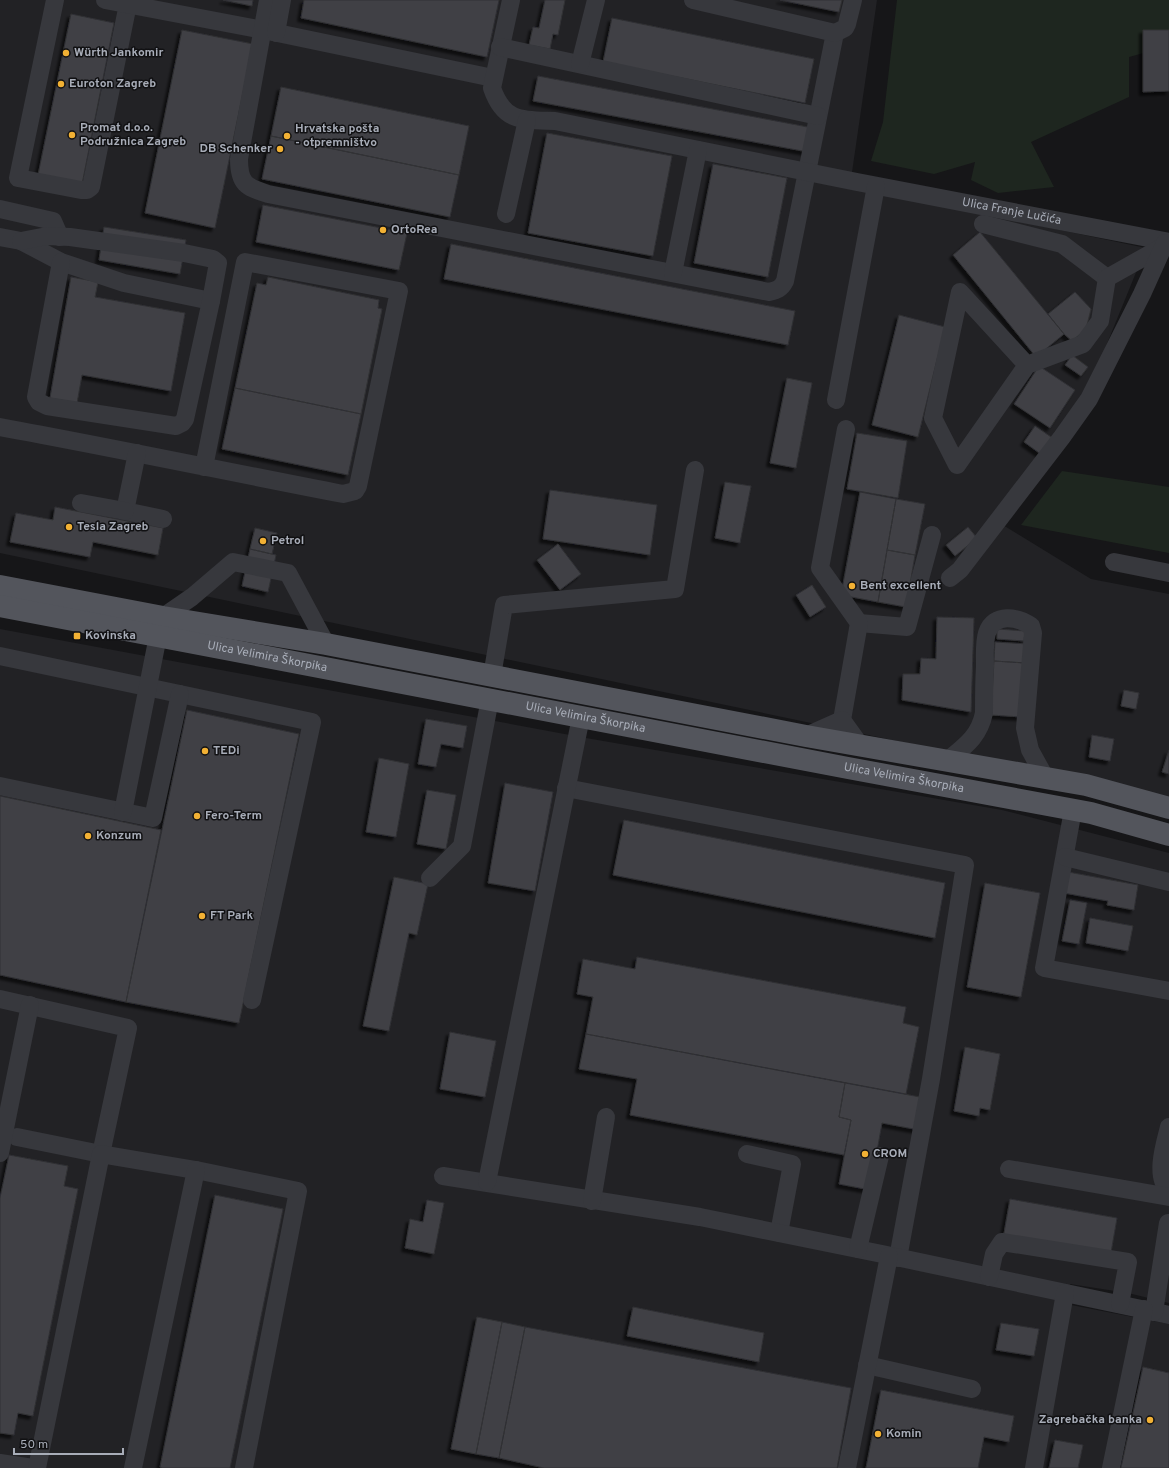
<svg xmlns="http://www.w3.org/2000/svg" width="1169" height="1468" viewBox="0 0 1169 1468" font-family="Overpass,sans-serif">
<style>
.built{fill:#222225}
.green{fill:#1e261f}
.building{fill:#404145;stroke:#303034;filter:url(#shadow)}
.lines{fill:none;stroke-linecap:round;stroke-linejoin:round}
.minor{stroke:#37383d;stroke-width:18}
.major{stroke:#53555c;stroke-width:22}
.poi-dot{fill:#f2b134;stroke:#111113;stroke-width:1.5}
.labels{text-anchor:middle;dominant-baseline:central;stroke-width:3;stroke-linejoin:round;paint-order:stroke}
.poi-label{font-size:12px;font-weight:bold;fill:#a8adb8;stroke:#111113;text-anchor:start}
.street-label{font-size:12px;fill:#a8adb8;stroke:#111113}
</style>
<defs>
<filter id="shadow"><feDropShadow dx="-3.5" dy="3.5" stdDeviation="1" flood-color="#0009"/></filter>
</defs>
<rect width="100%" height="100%" fill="#161618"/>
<path class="built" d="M0 0H877L850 186 1146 248 1084 400 993 519 1091 579 1169 594V798L0 553Z
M0 629 586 738 1002 810 1169 853V1303L1128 1293 1070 1284 1066 1304 1169 1324V1468H0Z"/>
<path class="green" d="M897 0H1169V46L1129 57V97L1031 142 1054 187 998 193 971 180 975 162 934 174 871 161 883 122Z
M1062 471 1169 487V553L1021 525Z"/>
<path class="building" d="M223 0H253L252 6Z
M304 0H499L487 57 301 18Z
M545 0H565L558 35 553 34 550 49 529 45 533 27 539 28Z
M780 0H842L839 12Z
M71 14 114 23 82 184 38 175Z
M612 18 814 59 805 103 603 62Z
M182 30 253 44 215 228 145 213Z
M1143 30H1169V91L1143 92Z
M538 76 813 128 808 152 533 101Z
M281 87 469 126 459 175 271 136Z
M547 133 672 156 653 256 528 233Z
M271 136 459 175 450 217 262 179Z
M713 164 787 178 768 277 694 263Z
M263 205 407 233 399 270 256 242Z
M104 227 186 240 180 274 99 260Z
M980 232 1064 334 1036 357 953 255Z
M451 244 795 311 788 345 444 279Z
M71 277 98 282 95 297 185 313 171 391 82 375 77 403 50 398Z
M268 277 379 300 378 308 382 309 361 414 235 388 257 283 266 285Z
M1075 292 1091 309 1086 329 1072 341 1064 334 1048 314Z
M899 315 945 327 918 437 872 425Z
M1072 355 1088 367 1081 376 1065 365Z
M1039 366 1075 390 1050 428 1014 404Z
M787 378 812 383 796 468 770 463Z
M235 388 361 414 348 475 222 449Z
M1035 426 1054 439 1042 455 1024 442Z
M857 433 907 441 898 498 847 489Z
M725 482 751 486 740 543 715 538Z
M550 490 657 505 650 555 543 539Z
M860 492 896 499 878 602 841 595Z
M896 499 925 504 915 555 887 550Z
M55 507 163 528 158 555 93 542 90 557 10 542 16 513 53 520Z
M968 527 977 538 955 556 946 545Z
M255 528 277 533 272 554 250 549Z
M558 544 581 574 560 590 537 560Z
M250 549 276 555 268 592 242 586Z
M887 550 915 555 906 607 878 602Z
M812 585 826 607 810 617 796 595Z
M937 617 974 618 971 712 902 700 903 674H920L921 658 936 659Z
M997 629 1025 631 1024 641 997 639Z
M995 642 1028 644 1027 663 994 661Z
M994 661 1024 663 1021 717 991 715Z
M1124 690 1139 693 1136 709 1121 706Z
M187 710 299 734 239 1023 126 1002Z
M426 719 467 726 463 748 441 744 436 767 418 764Z
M1092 735 1114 739 1110 761 1089 757Z
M1169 750V774L1162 772Z
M379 758 409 764 396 837 366 832Z
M505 783 553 792 535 891 488 883Z
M427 790 456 795 446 849 417 844Z
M0 796 161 830 126 1002 0 975Z
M624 820 945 883 935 938 613 875Z
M1068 872 1138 885 1134 910 1107 905 1108 901 1064 893Z
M394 877 428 884 417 935 409 933 389 1031 363 1026Z
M985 883 1040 893 1021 997 967 987Z
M1070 900 1087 903 1079 944 1062 941Z
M1090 918 1133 926 1128 951 1086 943Z
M637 957 906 1007 903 1023 919 1027 906 1094 586 1034 593 997 577 994 583 959 635 969Z
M450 1032 496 1041 485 1097 440 1089Z
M586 1034 845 1083 839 1117 851 1120 844 1155 630 1115 637 1079 579 1069Z
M965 1047 1000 1054 990 1110 980 1108 979 1116 954 1111Z
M845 1083 925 1098 919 1130 882 1123 870 1190 839 1184 851 1120 839 1117Z
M9 1155 68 1166 64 1186 78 1189 33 1416 18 1413 14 1435 0 1433V1198Z
M215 1195 283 1209 230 1468H162L160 1467Z
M1010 1199 1117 1218 1110 1258 1003 1239Z
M427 1200 444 1203 434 1254 405 1248 410 1219 423 1222Z
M633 1307 764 1333 759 1362 627 1336Z
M477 1317 502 1322 476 1454 451 1449Z
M502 1322 525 1327 499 1458 476 1454Z
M1001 1323 1039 1329 1034 1356 996 1350Z
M525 1327 851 1388 837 1468H544L499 1458Z
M1143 1367 1169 1373V1468H1121Z
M881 1390 1014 1416 1009 1442 984 1437 978 1468H866Z
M1055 1440 1083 1445 1078 1468H1049Z"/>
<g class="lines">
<g class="minor">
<path d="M55 0 18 178 81 190H87L91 187 128 4"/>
<path d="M105 0 263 30 493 78"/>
<path d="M268 0 239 159C239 184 246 187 268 194L769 292C777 290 781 289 785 281L835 33"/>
<path id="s1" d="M511 0 492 88C504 123 523 120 555 121L857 182 1169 242"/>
<path d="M693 0 835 33 845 28 847 24 853 0"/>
<path d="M276 33 282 0"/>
<path d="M500 47 818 116"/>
<path d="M580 64 596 0"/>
<path d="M0 209 53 221 60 237"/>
<path d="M506 214 527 120"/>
<path d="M983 224 1062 244 1107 278"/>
<path d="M0 237 21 241 61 262 124 283 211 301"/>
<path d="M21 241 47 236 70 237 184 253 213 259 218 263 211 301 185 419 182 423 176 426 47 406 39 402 36 397 61 262"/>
<path d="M673 273 698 150"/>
<path d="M1027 365 960 292 933 418 957 465 1027 365 1083 344 1100 321 1107 278 1164 246"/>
<path d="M836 400 876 186"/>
<path d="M0 427C115 448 229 472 343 494L355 491 358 486 399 291 245 262 204 467"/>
<path d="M137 453 125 511 163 519"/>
<path d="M81 503 125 511"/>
<path d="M1114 562 1169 573"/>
<path d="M950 578 960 570 1062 437 1089 399 1142 294 1165 243"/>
<path d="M163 617 192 597 233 562 288 573 326 644"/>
<path d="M859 623 907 627 932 535"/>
<path d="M0 656 312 722 252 1000"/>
<path d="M492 676 504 605 675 589 695 470"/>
<path d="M842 720 859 623 820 568 846 429"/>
<path d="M806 736 842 720 860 745"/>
<path d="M947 761C965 746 979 737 984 713 984 697 984 682 985 666 985 655 984 643 987 633 994 612 1018 617 1031 626L1033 633 1025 728 1030 750 1046 779"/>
<path d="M0 786 153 818 180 694"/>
<path d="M566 788 965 865 931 1079 898 1258"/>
<path d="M1073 810 1044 968 1169 991"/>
<path d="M123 812 158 636"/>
<path d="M1065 857 1169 882"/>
<path d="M430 878 462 846 490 699"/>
<path d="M0 999 128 1028 101 1154 17 1137"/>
<path d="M1169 1127C1165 1143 1154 1177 1169 1190"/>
<path d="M0 1153 30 1005"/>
<path d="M747 1154 792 1164 779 1233"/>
<path d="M1009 1169 1169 1197"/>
<path d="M443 1176 700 1217 882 1254 1169 1315"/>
<path d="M487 1182 581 717"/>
<path d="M592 1201 606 1117"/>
<path d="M858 1249 880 1156"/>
<path d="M989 1277 994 1254 1002 1242 1128 1262 1120 1304"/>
<path d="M1154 1312 1168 1223 1169 1224"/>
<path d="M867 1365 972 1389"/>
<path d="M0 1463 33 1468"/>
<path d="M37 1468 101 1154 196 1170 298 1191 244 1468"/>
<path d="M133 1468 196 1170"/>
<path d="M847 1468 889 1256"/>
<path d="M1034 1468 1065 1293"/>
<path d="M1111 1468 1144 1309"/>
</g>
<g class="major">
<path d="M0 586 163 617 326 644 806 736 1086 785 1169 808"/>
<path id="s2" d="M0 606 848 768 1091 813 1169 835"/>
</g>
</g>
<g class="poi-dot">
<circle cx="66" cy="53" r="4"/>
<circle cx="61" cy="84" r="4"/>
<circle cx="72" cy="135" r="4"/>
<circle cx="287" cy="136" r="4"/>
<circle cx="280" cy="149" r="4"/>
<circle cx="383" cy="230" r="4"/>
<circle cx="69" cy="527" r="4"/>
<circle cx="263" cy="541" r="4"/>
<circle cx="852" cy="586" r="4"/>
<rect x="73" y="632" width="8" height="8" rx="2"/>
<circle cx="205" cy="751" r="4"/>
<circle cx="197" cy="816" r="4"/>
<circle cx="88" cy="836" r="4"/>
<circle cx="202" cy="916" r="4"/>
<circle cx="865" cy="1154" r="4"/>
<circle cx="1150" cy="1420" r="4"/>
<circle cx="878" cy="1434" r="4"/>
</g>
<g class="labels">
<g class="poi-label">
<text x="74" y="53">Würth Jankomir</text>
<text x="69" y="84">Euroton Zagreb</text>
<text x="80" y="128">Promat d.o.o.<tspan x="80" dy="14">Podružnica Zagreb</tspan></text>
<text x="295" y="129">Hrvatska pošta<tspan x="295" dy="14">- otpremništvo</tspan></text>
<text x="272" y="149" text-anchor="end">DB Schenker</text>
<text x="391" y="230">OrtoRea</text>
<text x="77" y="527">Tesla Zagreb</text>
<text x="271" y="541">Petrol</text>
<text x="860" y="586">Bent excellent</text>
<text x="85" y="636">Kovinska</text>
<text x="213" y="751">TEDi</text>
<text x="205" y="816">Fero-Term</text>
<text x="96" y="836">Konzum</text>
<text x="210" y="916">FT Park</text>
<text x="873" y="1154">CROM</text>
<text x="1142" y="1420" text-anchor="end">Zagrebačka banka</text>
<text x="886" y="1434">Komin</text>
</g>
<g class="street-label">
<text stroke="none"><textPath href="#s1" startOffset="634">Ulica Franje Lučića</textPath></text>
<text stroke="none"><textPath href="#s2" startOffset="272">Ulica Velimira Škorpika</textPath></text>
<text stroke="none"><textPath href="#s2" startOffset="596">Ulica Velimira Škorpika</textPath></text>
<text stroke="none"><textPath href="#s2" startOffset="920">Ulica Velimira Škorpika</textPath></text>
</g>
</g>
<path d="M14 1448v6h109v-6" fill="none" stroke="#a8adb8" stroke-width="2"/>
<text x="20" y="1448" font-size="12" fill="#a8adb8" stroke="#111113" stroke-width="3" paint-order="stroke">50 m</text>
</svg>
